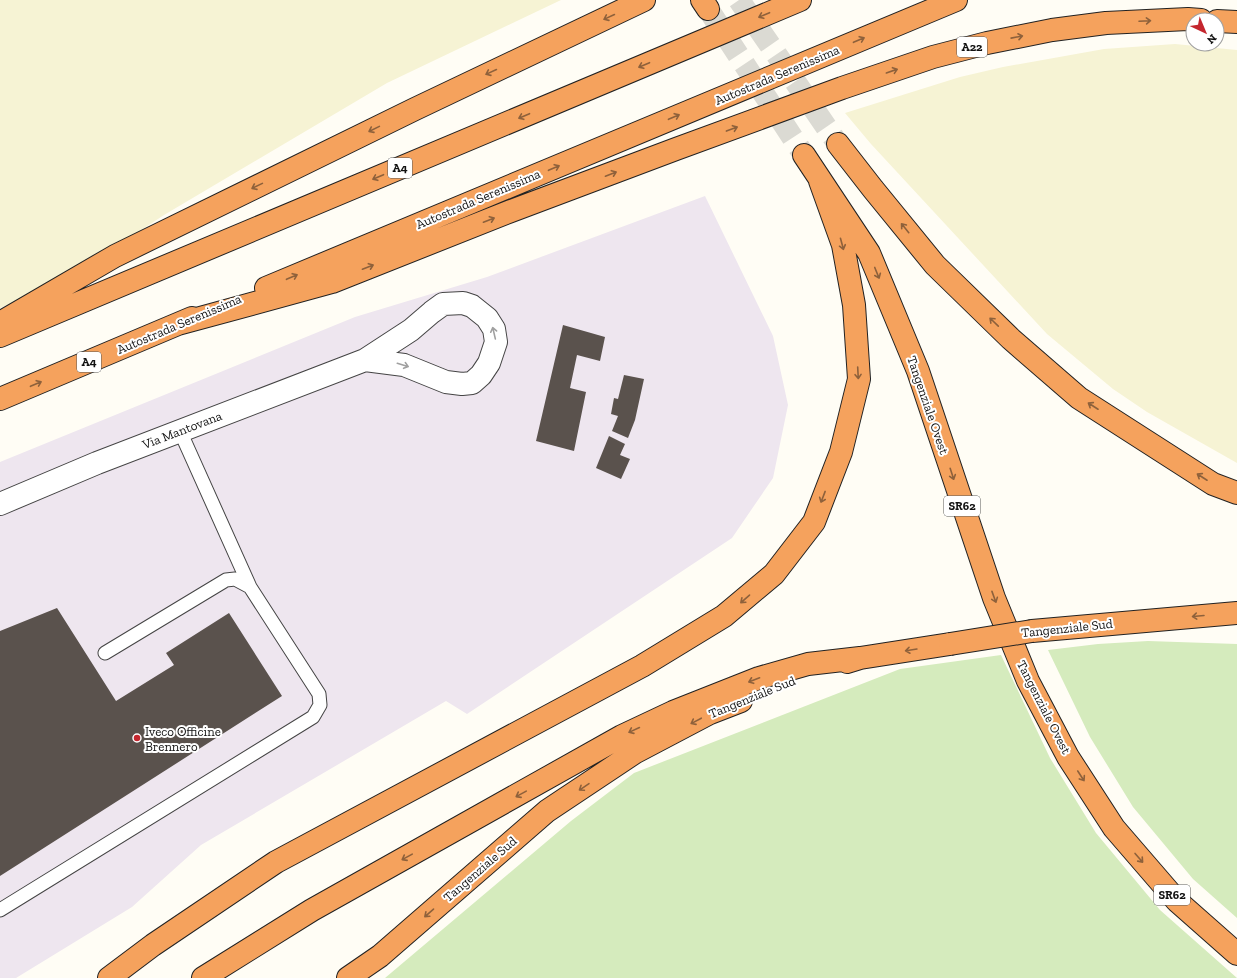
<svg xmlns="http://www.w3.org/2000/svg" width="1237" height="978" viewBox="0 0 1237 978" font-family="'Zilla Slab',serif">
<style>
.industrial{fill:#eee6ef}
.farmland{fill:#f6f3d4}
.green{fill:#d5ebbd}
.building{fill:#5a524d}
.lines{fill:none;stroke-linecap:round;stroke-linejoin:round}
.highway-tunnel{stroke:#dbdad3;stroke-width:22;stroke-dasharray:22 11;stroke-linecap:butt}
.lane-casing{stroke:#444;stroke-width:15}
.street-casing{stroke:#444;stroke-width:24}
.highway-casing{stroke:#222;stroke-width:24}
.lane{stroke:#fff;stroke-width:13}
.street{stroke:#fff;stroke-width:22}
.highway{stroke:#f5a25d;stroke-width:22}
.highway-bridge-casing{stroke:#222;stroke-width:24;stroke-linecap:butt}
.highway-bridge{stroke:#f5a25d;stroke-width:22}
.oneway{stroke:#8e613b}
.oneway2{stroke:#a0a0a0}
.poi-dot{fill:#c4262e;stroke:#fff;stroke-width:1.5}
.labels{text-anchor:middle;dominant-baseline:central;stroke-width:4;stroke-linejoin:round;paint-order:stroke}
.shield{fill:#fff;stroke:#585858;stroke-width:1}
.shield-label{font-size:12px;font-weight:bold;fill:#111}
.street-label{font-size:13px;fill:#111;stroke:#fff}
.poi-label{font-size:13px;fill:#111;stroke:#fff;text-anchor:start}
</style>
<rect width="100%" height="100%" fill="#fffdf5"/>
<path class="industrial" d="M705 196 773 336 788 405 773 478 732 538 467 714 446 701 201 845 132 907 16 978H0V462L355 317 487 277Z"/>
<path class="farmland" d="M0 0H561L387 83 164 215 123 242 78 274 0 308Z
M1175 44 1237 50V463L1147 412 1113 389 1047 334 871 144 845 113 960 77 1003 67 1104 49Z"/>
<path class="green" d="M1148 641 1237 644V918L1193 879 1133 807 1090 737 1048 650 1098 644Z
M1001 655 1050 758 1096 833 1160 910 1237 978H385L571 821 634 773 900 669Z"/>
<path class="building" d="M563 325 605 337 600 361 577 355 570 388 586 392 574 451 536 441Z
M624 375 644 379 635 420 628 438 612 431 618 416 611 414 614 398 618 399Z
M609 436 625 444 620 455 630 459 621 479 596 468Z
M57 608 116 701 174 665 166 653 229 613 282 696 0 876V631Z"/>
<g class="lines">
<path class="highway-tunnel" d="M739 0 838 144
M708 9 804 155"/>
<defs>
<path id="lane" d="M180 431 250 587
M0 910 313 717 320 705 319 694 250 587 235 579 226 580 105 653"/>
<path id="street" d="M0 504 97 463 365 360 411 330 432 312 443 304 463 303 472 306 487 318 494 329 496 342 489 363 481 375 472 383 462 384 446 382 404 365 365 360"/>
<path id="highway" d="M702 0 708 9
M1217 21 1237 22
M838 144 873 189 935 265 1011 339 1079 398 1213 484 1237 493
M804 155 869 253 918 371 994 598 1028 681 1068 757 1114 828 1177 901 1237 954
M266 288 956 0
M0 323 115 256 415 109 644 0
M178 324 332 282 511 211 676 149 842 88 933 57 987 43 1052 30 1106 23 1188 19 1201 20
M0 336 800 0
M0 399 192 318
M1032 631 1237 613
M847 662 860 658 950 644
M109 978 153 945 276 862 642 666 724 616 774 574 814 522 841 452 859 379 854 305 843 245 820 181
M203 978 312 910 622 736 673 712 759 678 808 664 860 658
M348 978 380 956 547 811 634 753 710 713 741 701"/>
</defs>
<use href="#lane" class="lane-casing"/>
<use href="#street" class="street-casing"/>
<use href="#highway" class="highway-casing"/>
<use href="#lane" class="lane"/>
<use href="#street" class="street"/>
<use href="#highway" class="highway"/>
<defs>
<path id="highway-bridge" d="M950 644 1032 631"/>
</defs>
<use href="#highway-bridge" class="highway-bridge-casing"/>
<use href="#highway-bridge" class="highway-bridge"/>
</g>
<defs><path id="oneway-shaft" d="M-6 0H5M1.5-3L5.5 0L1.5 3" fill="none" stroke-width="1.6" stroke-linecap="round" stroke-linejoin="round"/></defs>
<g class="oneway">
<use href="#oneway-shaft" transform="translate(764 15) rotate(157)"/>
<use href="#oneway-shaft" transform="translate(609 17) rotate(155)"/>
<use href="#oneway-shaft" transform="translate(1145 21) rotate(-3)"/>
<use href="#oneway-shaft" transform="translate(1017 37) rotate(-11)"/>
<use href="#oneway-shaft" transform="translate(859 40) rotate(-23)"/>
<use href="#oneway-shaft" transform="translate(644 65) rotate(157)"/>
<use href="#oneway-shaft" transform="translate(892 71) rotate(-19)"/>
<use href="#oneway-shaft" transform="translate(491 72) rotate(155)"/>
<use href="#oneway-shaft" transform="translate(524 116) rotate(157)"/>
<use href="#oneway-shaft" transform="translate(674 117) rotate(-23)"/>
<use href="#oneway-shaft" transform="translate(374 129) rotate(154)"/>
<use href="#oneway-shaft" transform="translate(732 129) rotate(-20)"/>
<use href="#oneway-shaft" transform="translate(554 168) rotate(-23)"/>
<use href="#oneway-shaft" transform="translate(611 174) rotate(-21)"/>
<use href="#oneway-shaft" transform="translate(378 177) rotate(157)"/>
<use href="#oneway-shaft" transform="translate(257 186) rotate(154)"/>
<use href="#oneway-shaft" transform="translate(489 220) rotate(-21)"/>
<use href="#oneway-shaft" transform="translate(905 228) rotate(-129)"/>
<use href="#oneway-shaft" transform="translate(842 244) rotate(75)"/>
<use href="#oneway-shaft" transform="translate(368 267) rotate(-21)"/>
<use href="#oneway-shaft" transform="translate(877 273) rotate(68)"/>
<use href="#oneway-shaft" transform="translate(292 277) rotate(-23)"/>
<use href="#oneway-shaft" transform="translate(994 322) rotate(-136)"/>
<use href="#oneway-shaft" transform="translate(858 373) rotate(87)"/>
<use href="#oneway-shaft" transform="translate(36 384) rotate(-23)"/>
<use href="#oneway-shaft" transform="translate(1093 406) rotate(-147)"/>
<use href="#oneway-shaft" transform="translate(952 474) rotate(72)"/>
<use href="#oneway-shaft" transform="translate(1202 477) rotate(-147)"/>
<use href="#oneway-shaft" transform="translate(823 497) rotate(111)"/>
<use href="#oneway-shaft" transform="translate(994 597) rotate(70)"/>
<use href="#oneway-shaft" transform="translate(745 599) rotate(139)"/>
<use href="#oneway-shaft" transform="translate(1198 616) rotate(175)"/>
<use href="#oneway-shaft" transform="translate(911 650) rotate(171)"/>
<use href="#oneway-shaft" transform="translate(754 680) rotate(159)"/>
<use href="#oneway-shaft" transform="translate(696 721) rotate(152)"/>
<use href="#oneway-shaft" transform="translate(634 730) rotate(155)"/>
<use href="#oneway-shaft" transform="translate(1081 776) rotate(57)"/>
<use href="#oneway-shaft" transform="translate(584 787) rotate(146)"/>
<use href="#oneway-shaft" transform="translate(521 794) rotate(151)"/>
<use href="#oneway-shaft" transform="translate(407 857) rotate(151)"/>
<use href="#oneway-shaft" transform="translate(1139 858) rotate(49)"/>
<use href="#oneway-shaft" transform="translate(429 913) rotate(139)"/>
</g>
<g class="oneway2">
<use href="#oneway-shaft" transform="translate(494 333) rotate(-103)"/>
<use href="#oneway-shaft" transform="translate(403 365) rotate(17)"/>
</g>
<circle class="poi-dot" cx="137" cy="738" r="4"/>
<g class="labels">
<g class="shield">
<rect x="957" y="37" width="30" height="20" rx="3"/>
<rect x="388" y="158" width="24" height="20" rx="3"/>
<rect x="77" y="352" width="24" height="20" rx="3"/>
<rect x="944" y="496" width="36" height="20" rx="3"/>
<rect x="1154" y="885" width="36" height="20" rx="3"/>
</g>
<g class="shield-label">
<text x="972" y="47">A22</text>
<text x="400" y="168">A4</text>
<text x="89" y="362">A4</text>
<text x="962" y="506">SR62</text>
<text x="1172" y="895">SR62</text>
</g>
<g class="street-label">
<text transform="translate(777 75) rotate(-23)">Autostrada Serenissima</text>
<text transform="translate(478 199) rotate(-23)">Autostrada Serenissima</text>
<text transform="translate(179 324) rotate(-23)">Autostrada Serenissima</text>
<text transform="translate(928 405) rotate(71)">Tangenziale Ovest</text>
<text transform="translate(182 430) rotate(-21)">Via Mantovana</text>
<text transform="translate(1067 628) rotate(-6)">Tangenziale Sud</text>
<text transform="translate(752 697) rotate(-22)">Tangenziale Sud</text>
<text transform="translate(1044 707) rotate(63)">Tangenziale Ovest</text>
<text transform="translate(480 869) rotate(-41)">Tangenziale Sud</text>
</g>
<g class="poi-label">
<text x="145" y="731">Iveco Officine<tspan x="145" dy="15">Brennero</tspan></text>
</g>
</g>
<g transform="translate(1205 32) rotate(136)"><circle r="19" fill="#ffffff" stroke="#a0a0a0"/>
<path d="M0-3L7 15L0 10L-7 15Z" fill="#c4262e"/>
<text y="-6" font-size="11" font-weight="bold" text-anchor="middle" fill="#111111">N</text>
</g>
</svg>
